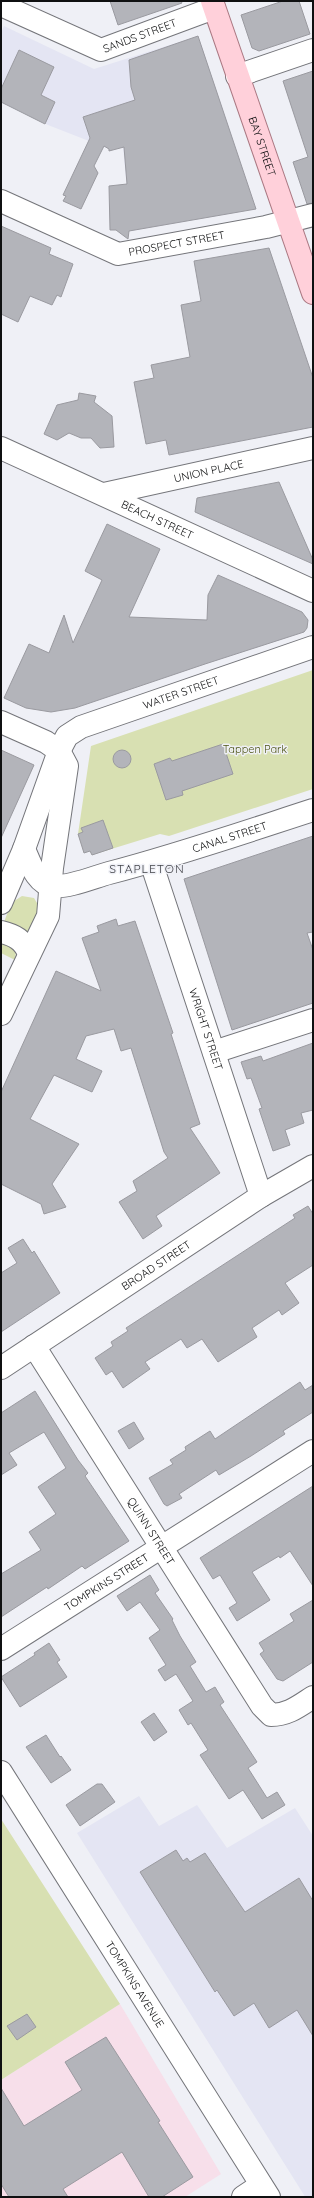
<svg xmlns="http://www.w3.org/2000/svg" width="314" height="2198" viewBox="0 0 314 2198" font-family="Quicksand,sans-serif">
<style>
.built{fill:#e4e5f3}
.education{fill:#f7dfea}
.green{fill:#d8e0b2}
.building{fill:#b3b4ba;stroke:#9a9aa0}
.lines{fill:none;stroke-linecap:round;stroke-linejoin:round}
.minor-casing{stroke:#74757a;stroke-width:24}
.major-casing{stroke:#ab7983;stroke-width:24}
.minor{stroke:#fff;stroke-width:22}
.major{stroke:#ffd0da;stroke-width:22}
.labels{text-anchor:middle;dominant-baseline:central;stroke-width:3;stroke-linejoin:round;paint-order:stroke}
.street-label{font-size:11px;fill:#0f1011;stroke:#eff0f6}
.park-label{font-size:11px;fill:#4d5414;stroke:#eff0f6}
.neighbourhood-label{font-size:12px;letter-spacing:1px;fill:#424348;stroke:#eff0f6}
</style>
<rect width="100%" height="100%" fill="#eff0f6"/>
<path class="built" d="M4 26 94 69 198 36 256 209 131 231 123 147 112 150 48 125 1 102 3 85 1 84V33Z
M139 1796 159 1826 197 1805 227 1848 295 1808 313 1836V2197H305L304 2195 77 1833Z"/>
<path class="education" d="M120 2004 221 2174 185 2197H1V2080Z"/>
<path class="green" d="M313 670V789L169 836 160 834 92 855 90 851 84 853 78 834 91 746Z
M22 896 34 898 40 908 30 934 3 925 11 903Z
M4 944 10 945 16 952 15 960 1 953V945Z
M1 1819 120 2004 1 2080Z"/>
<path class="building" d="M110 1H181L182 3 118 25Z
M283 1H299L310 34 259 51 252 48 241 15Z
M198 36 256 209 129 231 128 239 116 230H110L109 186 127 184 124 147 109 151V149L104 146 94 166 98 173 81 209 63 201 66 196 63 195 90 138 83 117 135 100 131 87 129 60Z
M19 50 54 67 41 95 55 102 45 124 1 102V89Z
M313 71V203L307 204 293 162 308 157 283 81Z
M1 226 51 248 49 254 73 264 61 297 57 295 52 305 30 296 18 322 1 314Z
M269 248 313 378V427L169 455 166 440 146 444 134 382 154 378 151 365 190 357 181 305 201 301 194 261Z
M79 393 96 396 94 402 112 416 114 447 100 448 91 438H81L69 433 57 440 44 434 57 405 78 400Z
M279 482 313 560V564L195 512 197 498Z
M107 524 160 549 129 617 207 620 208 595 218 575 302 612 308 620 307 628 304 632 205 664 75 708 51 712 26 708 4 698 29 644 49 653 64 615 73 643 102 580 85 571Z
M223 744 233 774 182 791 183 795 166 800 154 764 170 758 172 761Z
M113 759a9 9 0 1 1 18 0a9 9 0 1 1-18 0Z
M1 750 34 765 1 838Z
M103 820 113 848 92 855 90 851 84 853 78 834 83 832 81 828Z
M313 836V932L307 933 313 950V1003L232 1030 184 879Z
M116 919 118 926 135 921 173 1033 171 1034 200 1124 190 1128 220 1173 156 1216 162 1226 143 1239 119 1202 137 1191 133 1181 168 1158 164 1152 131 1048 121 1051 114 1029 86 1036 76 1059 102 1071 92 1092 54 1075 30 1119 79 1144 52 1184 66 1207 44 1214 41 1204 1 1184V1092L56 971 101 991 82 938 99 932 97 926Z
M313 1043V1110L301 1113 304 1123 285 1130 290 1145 273 1151 259 1109 262 1108 251 1078 247 1079 241 1062 261 1056 263 1061Z
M308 1206 313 1214V1265L285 1283 299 1303 282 1315 279 1310 252 1328 257 1337 218 1362 202 1339 187 1348 181 1339 145 1362 150 1369 123 1388 112 1371 106 1375 95 1358 113 1346 111 1342 128 1331 126 1328 295 1218 293 1215Z
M23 1239 32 1253 34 1251 60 1293 1 1332V1273L17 1263 8 1248Z
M300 1382 305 1390 313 1385V1412L283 1431 285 1434 251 1456 219 1475 216 1470 179 1494 182 1498 167 1506 164 1504 149 1478 173 1464 170 1460 186 1450 185 1447 210 1431 215 1439Z
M35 1391 78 1460 88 1473 85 1476 129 1541 85 1569 82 1566 48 1589 47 1587 1 1617V1574L41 1550 29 1532 56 1514 38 1487 66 1468 44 1432 9 1453 17 1465 1 1475V1413Z
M134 1422 144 1439 129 1449 118 1431Z
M313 1486V1586L290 1551 280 1558 279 1556 252 1572 270 1600 237 1621 229 1608 237 1603 220 1575 213 1579 200 1558Z
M150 1575 159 1590 155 1593 173 1619 172 1620 180 1636 196 1662 190 1666 206 1692 215 1687 224 1702 220 1705 257 1762 248 1768 267 1798 277 1792 285 1805 262 1819 243 1790 229 1799 200 1755 208 1750 191 1723 188 1725 179 1710 193 1701 176 1674 165 1681 158 1670 166 1665 149 1638 160 1630 140 1602 127 1611 117 1596Z
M313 1600V1662L283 1681 277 1679 260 1654 264 1651 259 1643 294 1621 290 1614Z
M49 1643 60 1660 57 1662 67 1677 20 1707 1 1677 35 1655 34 1653Z
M154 1713 167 1732 154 1741 141 1722Z
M46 1735 60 1757 61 1756 71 1770 51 1783 26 1747Z
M97 1784H102L115 1802 80 1826 66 1805Z
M176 1850 183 1861 187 1858 190 1862 205 1853 245 1912 299 1878 313 1901V2036L297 2010 269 2028 254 2003 234 2016 217 1990 215 1992 140 1872Z
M27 2014 36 2027 17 2040 7 2026Z
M106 2037 160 2121 158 2122 193 2177 162 2197H149L122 2152 63 2189 68 2197H9L1 2184V2088L24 2126 82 2090 65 2062Z"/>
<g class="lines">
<defs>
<g id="minor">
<path id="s1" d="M1 5 101 50 214 8"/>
<path d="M237 76 313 50"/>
<path id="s2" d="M1 201 118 254 266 227 313 215"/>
<path id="s3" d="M1 448 313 591"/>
<path id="s4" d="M104 494 313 448"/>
<path d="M1 722 46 742 59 751 67 766 52 868 48 916 1 1014"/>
<path id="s5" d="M24 849C30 862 36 884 53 886 68 888 94 877 109 873 178 855 245 832 313 810"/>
<path id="s6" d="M151 862 261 1196"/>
<path id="s7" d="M1 903 24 849 59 751 67 736 81 727 313 647"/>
<path d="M1 932C14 935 24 940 29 954"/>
<path d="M214 1052 313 1020"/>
<path id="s8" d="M34 1346 262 1706 271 1715C288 1715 299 1706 313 1697"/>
<path id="s9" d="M1 1368 261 1196 313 1166"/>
<path id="s10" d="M1 1649 313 1451"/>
<path id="s11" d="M1 1772 269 2197"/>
<path d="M243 2197 261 2185"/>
</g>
<g id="major">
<path id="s12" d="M212 1 313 293"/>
</g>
</defs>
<use href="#minor" class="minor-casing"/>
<use href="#major" class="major-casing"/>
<use href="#minor" class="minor"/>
<use href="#major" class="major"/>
</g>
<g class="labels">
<g class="street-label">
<text stroke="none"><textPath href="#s1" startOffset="151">SANDS STREET</textPath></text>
<text stroke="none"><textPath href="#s12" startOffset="154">BAY STREET</textPath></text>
<text stroke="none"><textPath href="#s2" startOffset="188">PROSPECT STREET</textPath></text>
<text stroke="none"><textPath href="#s4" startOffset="107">UNION PLACE</textPath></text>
<text stroke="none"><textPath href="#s3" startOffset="172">BEACH STREET</textPath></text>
<text stroke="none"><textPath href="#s7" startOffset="302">WATER STREET</textPath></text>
<text stroke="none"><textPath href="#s5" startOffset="233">CANAL STREET</textPath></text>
<text stroke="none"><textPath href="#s6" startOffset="176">WRIGHT STREET</textPath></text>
<text stroke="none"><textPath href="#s9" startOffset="186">BROAD STREET</textPath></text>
<text stroke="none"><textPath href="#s8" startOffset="219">QUINN STREET</textPath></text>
<text stroke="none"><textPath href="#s10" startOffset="125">TOMPKINS STREET</textPath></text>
<text stroke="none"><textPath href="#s11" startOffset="251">TOMPKINS AVENUE</textPath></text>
</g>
<g class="park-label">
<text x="255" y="749">Tappen Park</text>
</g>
<g class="neighbourhood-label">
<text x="147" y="868">STAPLETON</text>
</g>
</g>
<rect width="314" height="2198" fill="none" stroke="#0f1011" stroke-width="4"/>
</svg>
